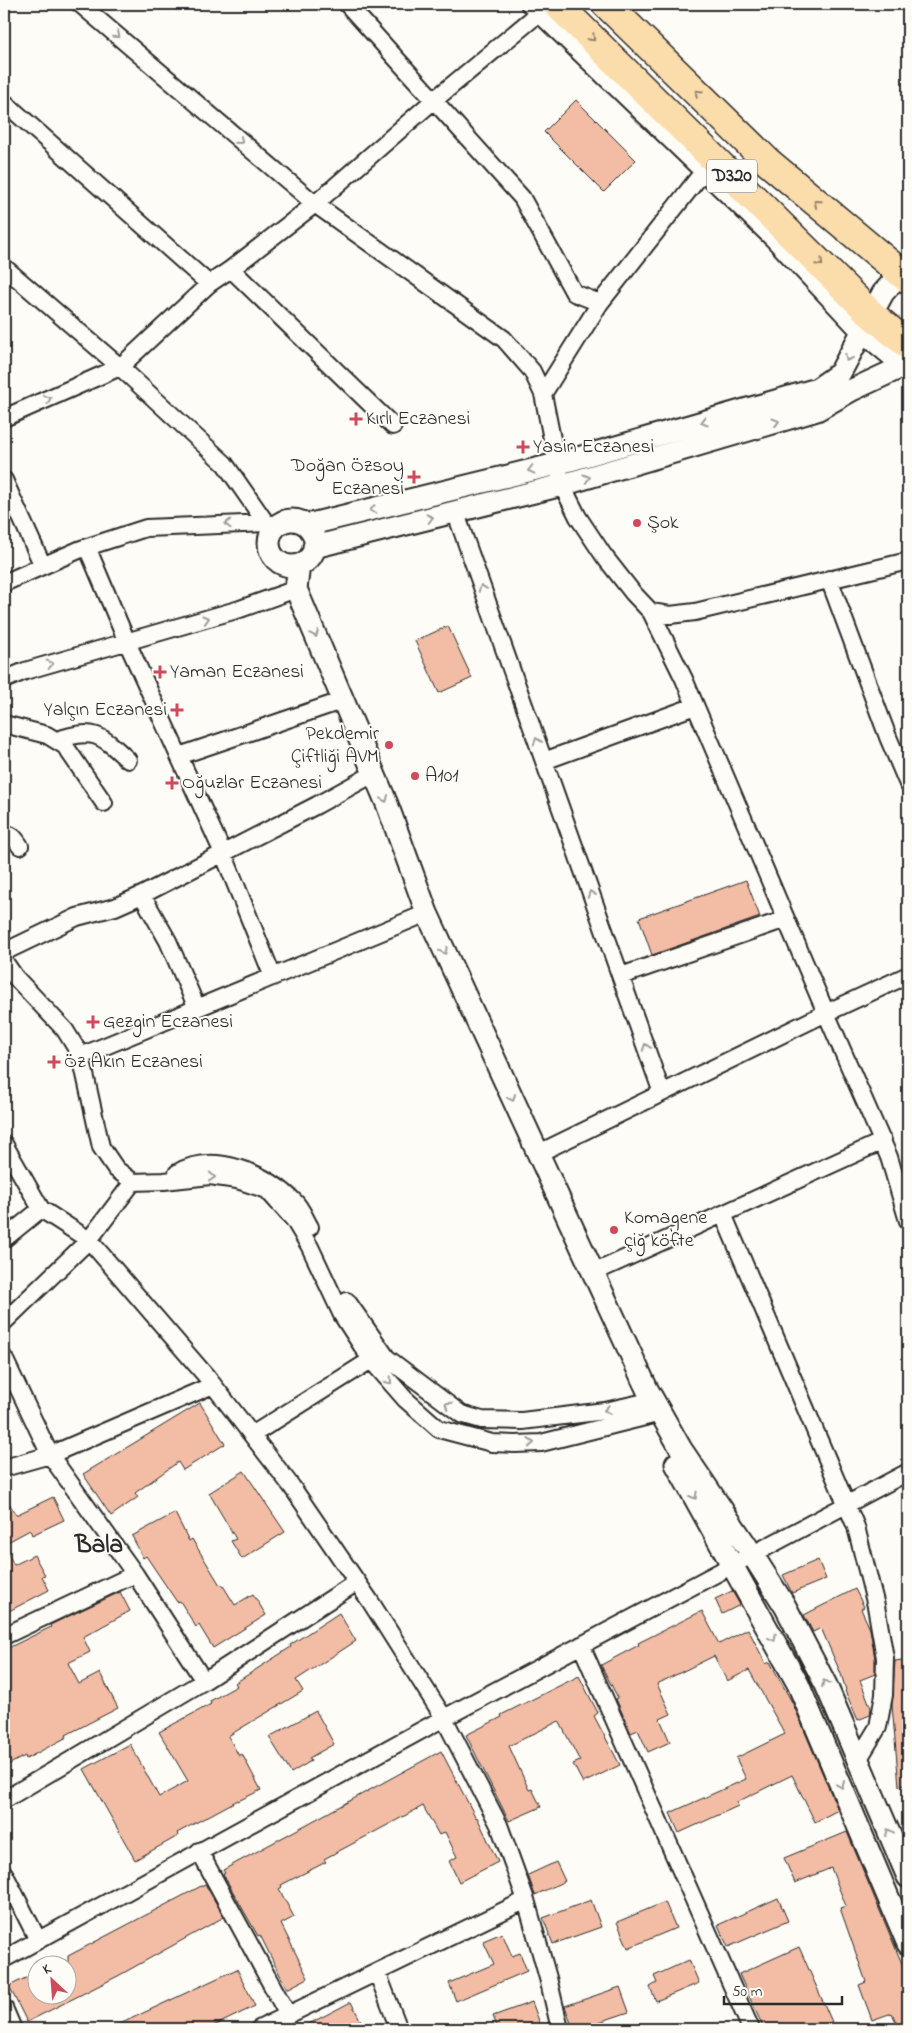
<svg xmlns="http://www.w3.org/2000/svg" width="912" height="2033" viewBox="0 0 912 2033" font-family="'Indie Flower',sans-serif">
<style>
.building{fill:#f2bda4;stroke:#2b2b2b}
.lines{fill:none;stroke-linecap:round;stroke-linejoin:round}
.minor-casing{stroke:#2b2b2b;stroke-width:20}
.tertiary-casing{stroke:#2b2b2b;stroke-width:25}
.trunk-casing{stroke:#2b2b2b;stroke-width:31}
.minor{stroke:#fdfcf7;stroke-width:16}
.tertiary{stroke:#fdfcf7;stroke-width:21}
.trunk{stroke:#fbdcab;stroke-width:28}
.oneway{stroke:#9e9e9b}
.oneway2{stroke:#93846b}
.poi-dot{fill:#d1495b;stroke:#fdfcf7;stroke-width:2}
.labels{text-anchor:middle;dominant-baseline:central;stroke-width:4;stroke-linejoin:round;paint-order:stroke}
.shield{fill:#fdfcf7;stroke:#6a6a68;stroke-width:1}
.shield-label{font-size:19px;font-weight:bold;fill:#2b2b2b}
.poi-label{font-size:20px;fill:#2b2b2b;stroke:#fdfcf7;text-anchor:start}
.district-label{font-size:25px;font-weight:bold;fill:#2b2b2b;stroke:#fdfcf7}
</style>
<rect width="100%" height="100%" fill="#fdfcf7"/>
<filter id="ink" filterUnits="userSpaceOnUse"><feTurbulence type="fractalNoise" baseFrequency=".02" numOctaves="2"/><feDisplacementMap in="SourceGraphic" scale="10" xChannelSelector="R" yChannelSelector="G"/><feConvolveMatrix kernelMatrix="1 2 1 2 8 2 1 2 1" color-interpolation-filters="sRGB"/></filter>
<g filter="url(#ink)">
<path class="building" d="M576 100 636 160 604 192 544 132Z
M448 626 472 678 439 693 415 641Z
M746 880 760 917 652 955 639 918Z
M200 1403 225 1444 183 1470 178 1462 135 1493 138 1497 111 1516 83 1474Z
M244 1471 285 1532 242 1559 231 1541 236 1539 209 1493Z
M4 1494 16 1515 53 1497 64 1520 32 1535 30 1530 4 1544Z
M175 1513 189 1541 192 1539 220 1585 222 1584 235 1605 253 1594 266 1615 213 1648 199 1625 196 1627 180 1601 177 1602 146 1556 143 1558 132 1536Z
M4 1546 14 1565 34 1555 45 1575 42 1576 49 1590 9 1611 4 1602Z
M818 1560 826 1579 792 1593 783 1575Z
M855 1589 864 1607 861 1609 870 1629 875 1659V1674L860 1680 871 1708 870 1715 858 1720 845 1691 846 1690 841 1674 821 1628 813 1632 804 1615Z
M732 1591 740 1605 722 1614 715 1599Z
M120 1592 130 1611 83 1637 90 1652 68 1663 79 1684 100 1673 118 1708 66 1735 67 1737 26 1759 25 1756 4 1767V1650L51 1627 50 1625Z
M702 1611 719 1644 748 1629 766 1664 770 1662 793 1704 838 1810 815 1822 792 1775 737 1802 738 1806 679 1833 670 1813 746 1779 736 1758 785 1734 749 1670 727 1681 714 1656 657 1684 671 1714 660 1719 670 1742 648 1752 638 1730 631 1733 616 1699 618 1698 601 1665 639 1645 638 1643Z
M339 1613 356 1641 296 1680 303 1691 228 1736 239 1756 242 1754 261 1790 238 1801V1800L177 1833 178 1836 135 1860 84 1769 130 1744 159 1797 188 1781 159 1732 211 1704 210 1701 237 1686 235 1683 291 1647 290 1645Z
M908 1659V1785L899 1786 892 1705 895 1661Z
M579 1676 598 1713 594 1716 620 1765 583 1783 573 1764 580 1761 559 1721 509 1746 529 1790 532 1789 541 1807 509 1821 466 1735 502 1717 501 1715Z
M316 1711 334 1744 309 1758 311 1761 291 1773 269 1737Z
M441 1751 476 1818 477 1817 498 1862 459 1882 449 1861 457 1857 445 1832 439 1835 423 1806 324 1859 326 1862 281 1885 282 1887 279 1889 294 1917 281 1924 308 1978 287 1989 260 1935 258 1936 223 1874 225 1873 223 1870Z
M847 1832 908 1978V2029H899L892 2013 872 2020 859 1985 866 1982 840 1908 846 1906 831 1868 795 1883 784 1858Z
M556 1862 565 1881 535 1895 528 1875Z
M205 1884 224 1917 118 1976 27 2022 9 1986 38 1972V1996H68V1956Z
M778 1898 788 1921 728 1947 718 1925Z
M591 1900 601 1927 553 1944 543 1918Z
M665 1902 676 1928 628 1948 617 1922Z
M502 1933 512 1956 520 1953 527 1971 456 2001 449 1983 494 1964 483 1941Z
M799 1947 832 2022 815 2029H764L739 1974Z
M689 1960 699 1983 656 2001 650 1987 657 1983 654 1976Z
M237 1969 255 2006 216 2025 207 2029H109Z
M620 1987 629 2012 578 2029H573L565 2006Z
M351 2002 365 2029H299Z
M532 2002 542 2029H498L493 2016Z"/>
<g class="lines">
<defs>
<path id="minor" d="M80 4 315 204 504 339 532 371 543 394 557 464 562 485 578 517 604 556 633 593 651 612 684 679 826 1013 889 1157 908 1221
M347 4 522 198 574 293 600 303
M529 4 773 239 861 333 908 372
M4 102 209 284
M4 267 120 367 225 464 266 523
M231 269 393 426
M543 394 600 303 703 172
M4 418 120 367 209 284 231 269 315 204 433 101 550 4
M4 480 43 566
M455 511 662 1093
M87 547 127 642 223 853 273 977
M829 579 888 737 908 784
M4 583 81 549 146 528 266 523 274 525
M651 612 670 615 695 612 908 561
M4 680 25 671 240 609 296 589
M4 724 47 735 65 746 104 803
M57 740C95 728 100 734 128 760
M179 756 344 700
M544 761 695 706
M4 836C12 832 16 840 20 846
M142 895 168 941 197 1008
M4 952 77 917 115 907 142 895 317 805 375 773
M4 961 15 977 65 1030 81 1056 101 1147 116 1169 133 1182 164 1181 210 1176 237 1180 267 1190 294 1220 310 1247 342 1315 371 1360 405 1399 439 1429 492 1443 515 1444 541 1443 661 1413
M621 976 786 919
M81 1056 427 913
M4 1144 41 1209 89 1240 207 1377 292 1487 370 1601 444 1718 499 1825 526 1900 548 1978 560 2029
M537 1154 826 1013 908 975
M177 1173C213 1151 266 1173 294 1201 301 1207 305 1219 310 1227
M723 1214 856 1527 876 1606 885 1658 884 1695 878 1727 858 1760
M4 1239 41 1209
M593 1273 883 1141
M347 1301 387 1358 461 1414 482 1420 522 1421 605 1411 654 1400
M4 1322 89 1240 133 1182
M4 1358 50 1455 135 1574 204 1681
M252 1435 371 1360
M4 1468 50 1455 213 1385
M4 1636 135 1574
M581 1645 751 2029
M4 1800 204 1681 357 1582
M199 1851 288 2015
M4 1873 38 1940
M4 1959 444 1718 908 1472
M377 1972 399 2029
M4 2008 13 2029
M259 2029 526 1900"/>
<path id="tertiary" d="M269 543a23 23 0 1 1 46 0a23 23 0 1 1-46 0Z
M307 525 557 464 817 389 840 373 883 293 901 273
M314 547 562 485 817 410 852 390 908 364
M299 565 296 589 387 804 427 913 647 1389 681 1449 752 1554 785 1606 826 1685 908 1877
M676 1464 798 1684 908 1944"/>
<path id="trunk" d="M557 4 871 314 908 345
M606 4 768 162 908 279"/>
</defs>
<use href="#minor" class="minor-casing"/>
<use href="#tertiary" class="tertiary-casing"/>
<use href="#trunk" class="trunk-casing"/>
<use href="#minor" class="minor"/>
<use href="#tertiary" class="tertiary"/>
<use href="#trunk" class="trunk"/>
</g>
<defs><path id="oneway-chevron" d="M-2-3.5L2.5 0L-2 3.5" fill="none" stroke-width="1.6" stroke-linecap="round" stroke-linejoin="round" transform="scale(1.25)"/></defs>
<g class="oneway">
<use href="#oneway-chevron" transform="translate(117 35) rotate(40)"/>
<use href="#oneway-chevron" transform="translate(240 141) rotate(40)"/>
<use href="#oneway-chevron" transform="translate(848 358) rotate(118)"/>
<use href="#oneway-chevron" transform="translate(48 399) rotate(-24)"/>
<use href="#oneway-chevron" transform="translate(704 422) rotate(164)"/>
<use href="#oneway-chevron" transform="translate(776 422) rotate(-16)"/>
<use href="#oneway-chevron" transform="translate(531 470) rotate(166)"/>
<use href="#oneway-chevron" transform="translate(587 478) rotate(-16)"/>
<use href="#oneway-chevron" transform="translate(373 510) rotate(167)"/>
<use href="#oneway-chevron" transform="translate(430 518) rotate(-14)"/>
<use href="#oneway-chevron" transform="translate(228 524) rotate(178)"/>
<use href="#oneway-chevron" transform="translate(482 588) rotate(-110)"/>
<use href="#oneway-chevron" transform="translate(206 619) rotate(-16)"/>
<use href="#oneway-chevron" transform="translate(315 634) rotate(67)"/>
<use href="#oneway-chevron" transform="translate(50 664) rotate(-15)"/>
<use href="#oneway-chevron" transform="translate(537 741) rotate(-110)"/>
<use href="#oneway-chevron" transform="translate(385 799) rotate(68)"/>
<use href="#oneway-chevron" transform="translate(591 894) rotate(-110)"/>
<use href="#oneway-chevron" transform="translate(444 951) rotate(65)"/>
<use href="#oneway-chevron" transform="translate(646 1047) rotate(-110)"/>
<use href="#oneway-chevron" transform="translate(512 1098) rotate(66)"/>
<use href="#oneway-chevron" transform="translate(212 1177) rotate(4)"/>
<use href="#oneway-chevron" transform="translate(389 1381) rotate(49)"/>
<use href="#oneway-chevron" transform="translate(448 1405) rotate(-145)"/>
<use href="#oneway-chevron" transform="translate(607 1410) rotate(171)"/>
<use href="#oneway-chevron" transform="translate(531 1443) rotate(-4)"/>
<use href="#oneway-chevron" transform="translate(694 1496) rotate(61)"/>
<use href="#oneway-chevron" transform="translate(773 1638) rotate(61)"/>
<use href="#oneway-chevron" transform="translate(825 1683) rotate(-116)"/>
<use href="#oneway-chevron" transform="translate(841 1785) rotate(67)"/>
<use href="#oneway-chevron" transform="translate(889 1832) rotate(-113)"/>
</g>
<g class="oneway2">
<use href="#oneway-chevron" transform="translate(592 38) rotate(45)"/>
<use href="#oneway-chevron" transform="translate(698 93) rotate(-136)"/>
<use href="#oneway-chevron" transform="translate(817 203) rotate(-140)"/>
<use href="#oneway-chevron" transform="translate(820 263) rotate(45)"/>
</g>
</g>
<g class="poi-dot">
<path d="M353.5 411.5h5v5h5v5h-5v5h-5v-5h-5v-5h5z"/>
<path d="M520.5 439.5h5v5h5v5h-5v5h-5v-5h-5v-5h5z"/>
<path d="M411.5 469.5h5v5h5v5h-5v5h-5v-5h-5v-5h5z"/>
<circle cx="637" cy="523" r="5"/>
<path d="M157.5 664.5h5v5h5v5h-5v5h-5v-5h-5v-5h5z"/>
<path d="M174.5 702.5h5v5h5v5h-5v5h-5v-5h-5v-5h5z"/>
<circle cx="389" cy="745" r="5"/>
<circle cx="415" cy="776" r="5"/>
<path d="M169.5 775.5h5v5h5v5h-5v5h-5v-5h-5v-5h5z"/>
<path d="M90.5 1014.5h5v5h5v5h-5v5h-5v-5h-5v-5h5z"/>
<path d="M51.5 1054.5h5v5h5v5h-5v5h-5v-5h-5v-5h5z"/>
<circle cx="614" cy="1230" r="5"/>
</g>
<g class="labels">
<rect class="shield" x="707" y="159.5" width="50" height="33" rx="4"/>
<g class="shield-label">
<text x="732" y="176">D320</text>
</g>
<g class="poi-label">
<text x="366" y="419">Kırlı Eczanesi</text>
<text x="533" y="447">Yasin Eczanesi</text>
<text x="404" y="466" text-anchor="end">Doğan Özsoy<tspan x="404" dy="23">Eczanesi</tspan></text>
<text x="647" y="523">Şok</text>
<text x="170" y="672">Yaman Eczanesi</text>
<text x="167" y="710" text-anchor="end">Yalçın Eczanesi</text>
<text x="379" y="734" text-anchor="end">Pekdemir<tspan x="379" dy="23">Çiftliği AVM</tspan></text>
<text x="425" y="776">A101</text>
<text x="182" y="783">Oğuzlar Eczanesi</text>
<text x="103" y="1022">Gezgin Eczanesi</text>
<text x="64" y="1062">Öz Akın Eczanesi</text>
<text x="624" y="1218">Komagene<tspan x="624" dy="23">çiğ köfte</tspan></text>
</g>
<g class="district-label">
<text x="99" y="1546">Bala</text>
</g>
</g>
<rect width="912" height="2033" fill="none" stroke="#fdfcf7" stroke-width="20"/>
<rect x="10" y="10" width="892" height="2013" fill="none" stroke="#2b2b2b" stroke-width="2" filter="url(#ink)"/>
<g transform="translate(52 1980) rotate(334)"><circle r="24" fill="#fdfcf7" stroke="#a9a8a5"/>
<path d="M0-4L9 19L0 12L-9 19Z" fill="#d1495b"/>
<text y="-8" font-size="14" font-weight="bold" text-anchor="middle" fill="#2b2b2b">K</text>
</g>
<path d="M724 1996v8h118v-8" fill="none" stroke="#2b2b2b" stroke-width="2.5"/>
<text x="732" y="1996" font-size="15" fill="#2b2b2b" stroke="#fdfcf7" stroke-width="4" paint-order="stroke">50 m</text>
</svg>
